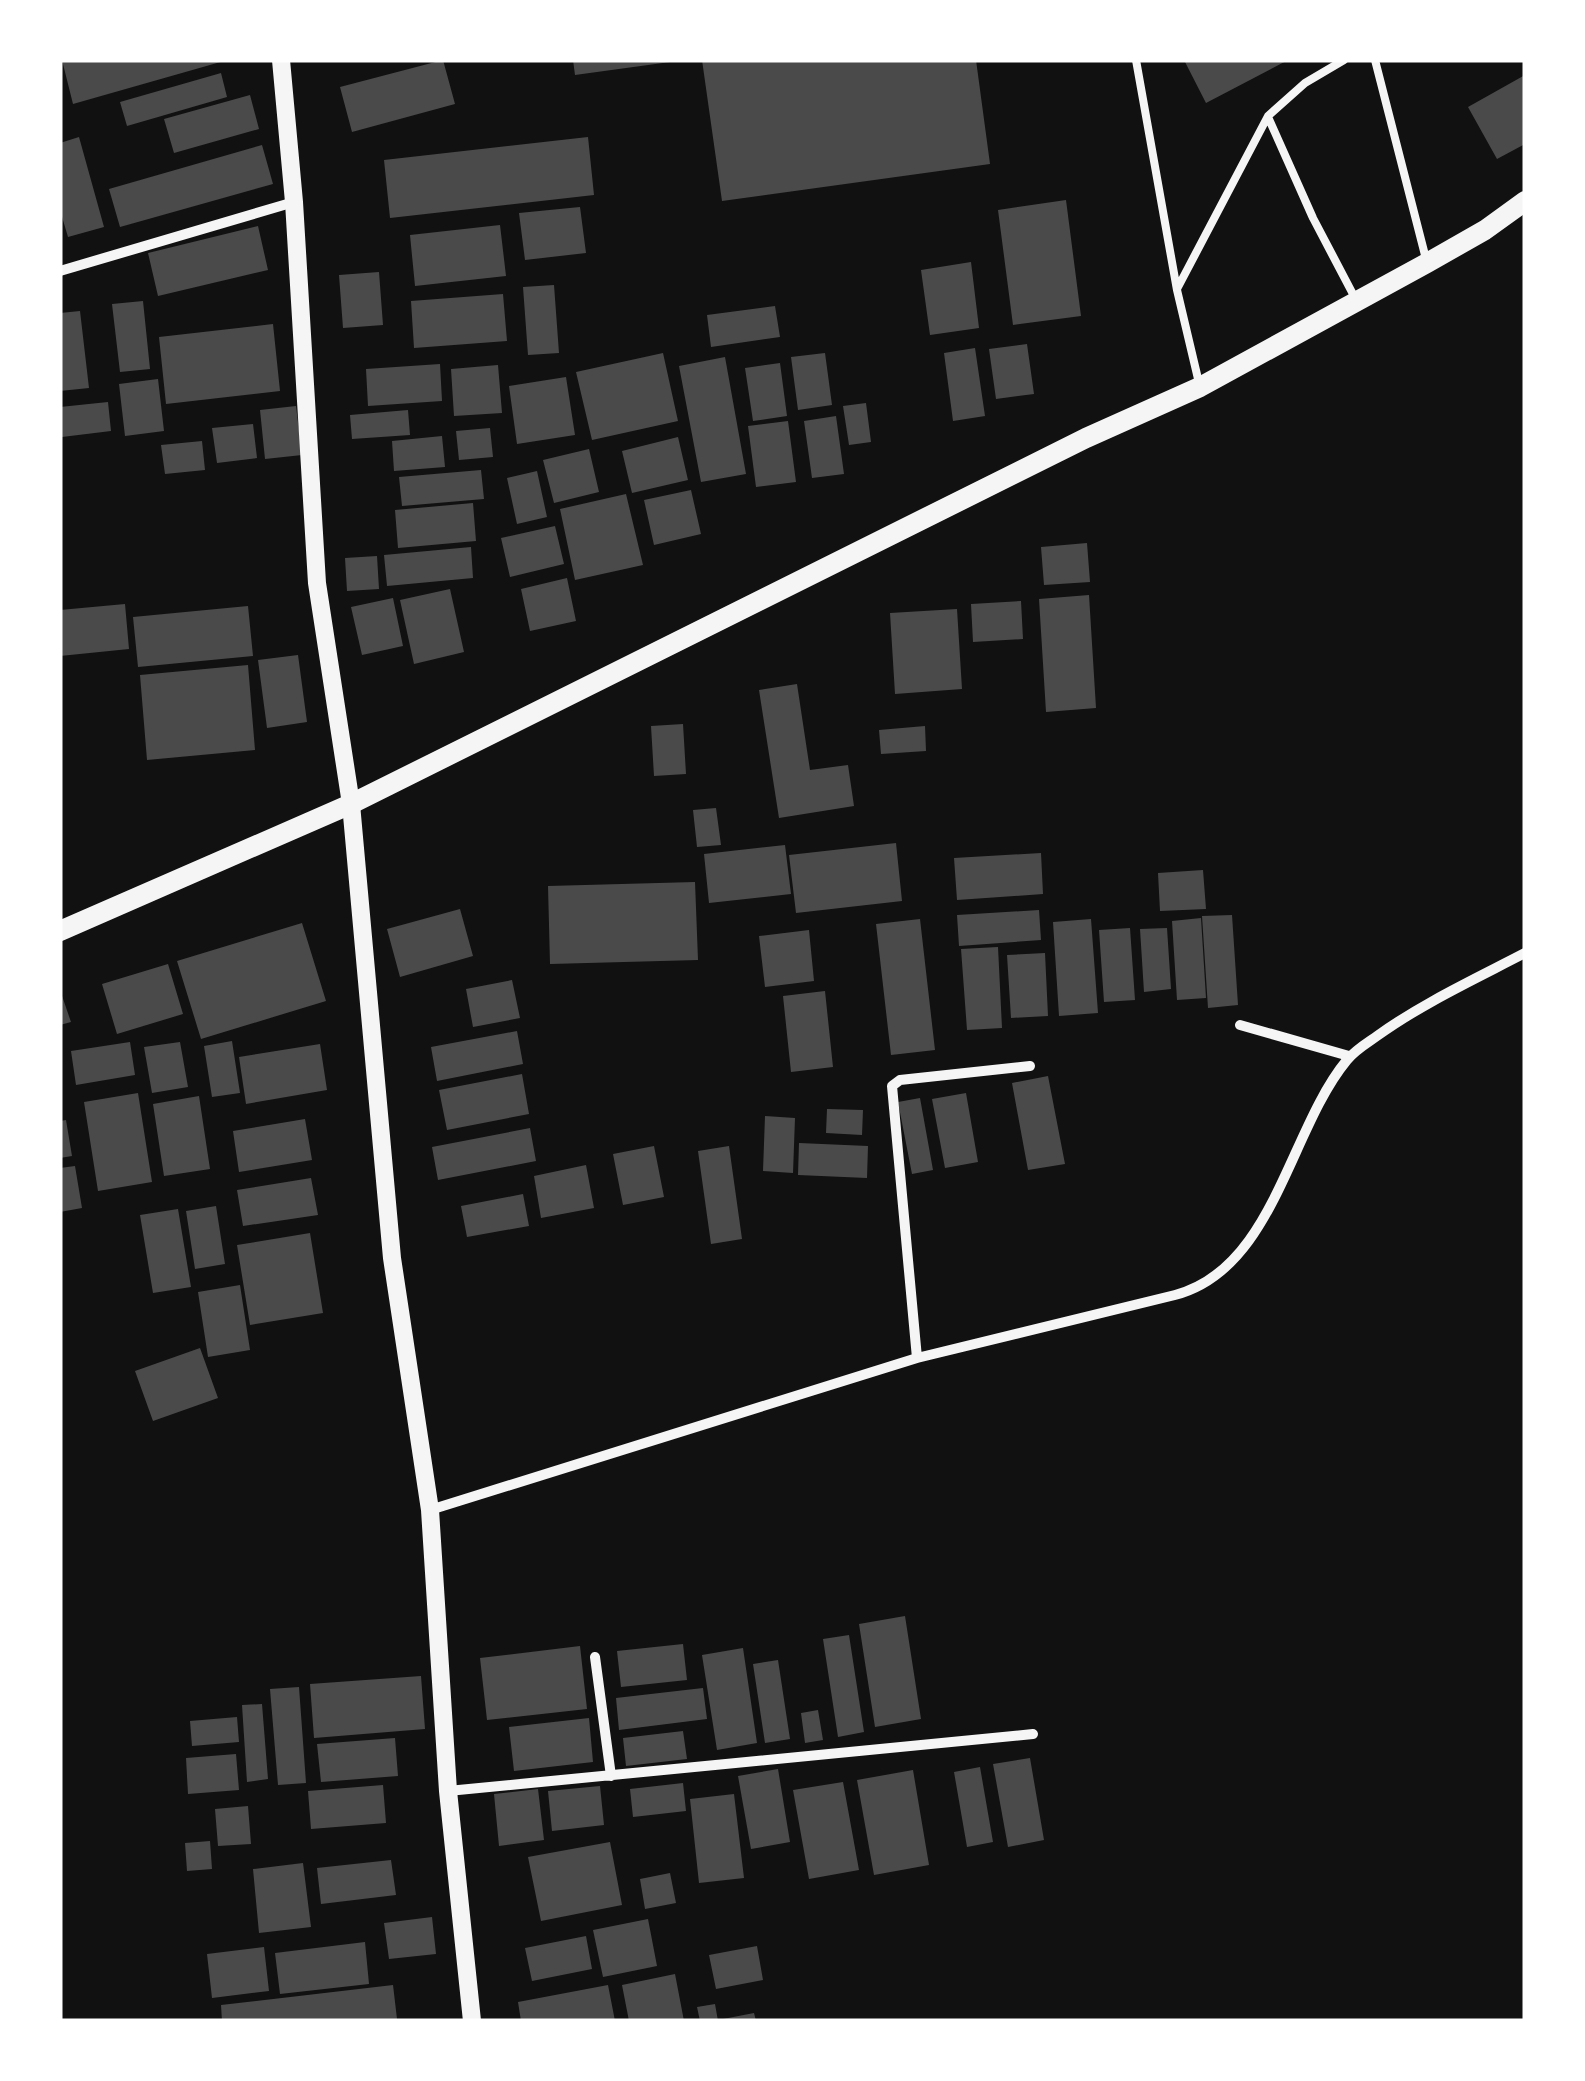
<svg xmlns="http://www.w3.org/2000/svg" width="1585" height="2081" viewBox="0 0 1585 2081" font-family="'Archivo Narrow',sans-serif">
<style>
.building{fill:#4a4a4a}
.lines{fill:none;stroke-linecap:round;stroke-linejoin:round}
.service{stroke:#f5f5f5;stroke-width:8}
.minor{stroke:#f5f5f5;stroke-width:10}
.tertiary{stroke:#f5f5f5;stroke-width:18}
.secondary{stroke:#f5f5f5;stroke-width:20}
</style>
<rect width="100%" height="100%" fill="#111"/>
<path class="building" d="M62 60H223L224 61 73 104Z
M443 60 455 104 352 132 340 87Z
M573 60H670V62L575 75Z
M702 60H976L990 164 722 201Z
M1184 60H1288L1206 103Z
M221 73 227 97 127 126 120 102Z
M1525 75V144L1497 159 1468 107Z
M250 95 259 129 174 153 164 119Z
M79 137 104 227 68 237 60 210V143Z
M588 137 594 195 390 218 384 160Z
M262 145 273 184 120 227 109 189Z
M1066 200 1081 316 1013 325 998 210Z
M580 207 586 253 525 260 519 213Z
M500 225 506 276 415 286 410 235Z
M258 226 268 270 158 296 148 253Z
M971 262 979 328 930 335 921 270Z
M379 272 383 325 343 328 339 275Z
M554 285 559 353 528 355 523 287Z
M503 294 507 341 414 348 411 301Z
M143 301 150 369 120 372 112 304Z
M775 306 780 337 711 347 707 315Z
M80 311 89 388 60 391V313Z
M273 324 280 391 166 404 159 337Z
M1027 344 1034 394 996 399 989 349Z
M975 348 985 416 953 421 944 353Z
M663 353 678 421 592 440 576 372Z
M825 353 832 405 798 410 791 357Z
M725 357 746 474 701 482 679 366Z
M780 363 787 416 753 421 745 368Z
M440 364 442 401 368 406 366 369Z
M498 365 502 413 454 416 451 369Z
M566 377 575 435 517 444 509 386Z
M158 379 164 431 125 436 119 384Z
M108 402 111 431 62 437 60 407Z
M866 403 871 442 849 445 843 406Z
M296 406 302 455 265 459 260 410Z
M408 410 410 435 352 439 350 415Z
M836 416 844 474 812 478 804 421Z
M788 421 796 482 756 487 748 426Z
M253 424 257 458 217 463 212 428Z
M490 428 493 457 459 460 456 431Z
M442 436 445 467 394 471 392 441Z
M678 437 688 480 632 493 622 451Z
M202 441 205 470 165 474 161 445Z
M589 449 599 492 554 503 543 460Z
M481 470 484 499 402 506 399 477Z
M537 471 547 517 517 524 507 478Z
M691 490 701 534 654 545 644 500Z
M626 494 643 565 575 580 560 509Z
M473 503 476 541 398 548 395 510Z
M555 526 564 564 510 577 501 538Z
M1087 543 1090 582 1044 585 1041 547Z
M471 547 473 578 387 586 384 555Z
M377 556 379 589 347 591 345 558Z
M567 578 576 621 530 631 521 589Z
M450 589 464 652 414 664 400 600Z
M1089 595 1096 708 1046 712 1039 599Z
M393 598 403 646 362 655 351 607Z
M1021 601 1023 639 973 642 971 604Z
M125 604 129 649 60 656V610Z
M248 606 253 656 138 667 133 617Z
M957 609 962 689 895 694 890 613Z
M298 655 307 722 267 728 258 660Z
M248 665 255 750 147 760 140 675Z
M797 684 810 770 848 765 854 806 779 818 759 690Z
M683 724 686 774 654 776 651 726Z
M925 726 926 751 881 754 879 730Z
M716 808 721 845 697 847 693 810Z
M896 843 902 901 796 913 789 855Z
M785 845 791 894 709 903 704 854Z
M1041 853 1043 894 957 900 954 858Z
M1203 870 1206 909 1160 911 1158 873Z
M695 882 698 960 550 964 548 886Z
M460 909 473 956 400 977 387 929Z
M1039 910 1041 940 959 946 957 915Z
M1232 915 1238 1005 1208 1008 1202 916Z
M1201 918 1206 998 1177 1000 1172 921Z
M920 919 935 1050 891 1055 876 924Z
M1091 919 1098 1013 1059 1016 1053 922Z
M302 923 326 1001 201 1039 177 961Z
M1130 928 1135 1000 1104 1002 1099 930Z
M1167 928 1171 989 1144 992 1140 929Z
M809 930 814 981 765 987 759 936Z
M998 947 1002 1028 967 1030 961 949Z
M1045 953 1048 1016 1011 1018 1007 955Z
M168 964 183 1014 117 1034 102 984Z
M512 980 520 1018 473 1027 466 989Z
M60 990 71 1022 60 1025Z
M825 991 833 1067 791 1072 783 996Z
M517 1031 523 1064 437 1081 431 1047Z
M232 1041 240 1093 212 1097 204 1046Z
M130 1042 135 1075 76 1085 71 1051Z
M180 1042 188 1087 152 1093 144 1047Z
M320 1044 327 1090 246 1104 239 1057Z
M522 1074 529 1114 447 1130 439 1090Z
M1048 1076 1065 1164 1028 1170 1012 1083Z
M138 1093 152 1182 98 1191 84 1102Z
M966 1093 978 1162 945 1168 932 1099Z
M199 1096 210 1169 164 1176 153 1104Z
M920 1098 933 1170 912 1174 898 1102Z
M827 1109 863 1110 862 1135 826 1133Z
M765 1116 795 1118 793 1173 763 1171Z
M305 1119 312 1160 239 1172 233 1131Z
M66 1120 72 1156 60 1158V1121Z
M530 1128 536 1161 438 1180 432 1147Z
M799 1143 868 1146 867 1178 798 1175Z
M654 1146 664 1197 623 1205 613 1154Z
M729 1146 742 1239 711 1244 698 1151Z
M586 1165 594 1208 541 1218 534 1176Z
M75 1166 82 1208 60 1212V1168Z
M311 1178 318 1215 243 1226 237 1190Z
M523 1194 529 1226 467 1237 461 1206Z
M216 1206 225 1264 195 1269 186 1211Z
M178 1209 191 1287 153 1293 140 1215Z
M310 1233 323 1313 250 1325 237 1245Z
M240 1285 250 1350 208 1357 198 1292Z
M200 1348 218 1398 153 1421 135 1371Z
M905 1616 921 1719 875 1727 859 1624Z
M849 1635 864 1732 838 1737 823 1639Z
M683 1644 687 1680 621 1687 617 1651Z
M580 1646 587 1709 487 1720 480 1658Z
M743 1648 757 1743 717 1750 702 1655Z
M778 1660 790 1739 765 1743 753 1664Z
M421 1676 425 1729 314 1738 310 1684Z
M299 1687 306 1783 278 1785 270 1689Z
M703 1688 707 1719 619 1730 616 1698Z
M262 1704 268 1779 247 1782 242 1705Z
M818 1710 823 1740 805 1743 801 1713Z
M237 1717 239 1742 192 1746 190 1721Z
M589 1718 593 1762 514 1771 509 1727Z
M683 1731 687 1759 626 1766 623 1738Z
M395 1738 398 1776 321 1782 317 1744Z
M236 1754 239 1790 188 1794 186 1758Z
M1030 1758 1044 1840 1008 1847 993 1764Z
M980 1767 993 1842 967 1847 954 1772Z
M778 1769 790 1842 751 1849 738 1776Z
M913 1770 929 1865 874 1875 857 1780Z
M843 1782 859 1870 809 1879 793 1790Z
M683 1783 686 1811 633 1817 630 1789Z
M383 1785 386 1823 311 1829 308 1791Z
M600 1786 604 1825 552 1831 548 1791Z
M538 1789 544 1840 499 1846 494 1794Z
M734 1794 744 1878 699 1883 690 1799Z
M248 1806 251 1844 218 1846 215 1809Z
M210 1841 212 1869 187 1871 185 1843Z
M610 1842 622 1905 541 1921 528 1857Z
M391 1860 396 1895 321 1904 317 1868Z
M303 1863 311 1927 259 1933 253 1869Z
M670 1873 676 1903 645 1909 640 1879Z
M432 1917 436 1954 389 1959 384 1923Z
M648 1919 657 1966 603 1977 593 1930Z
M586 1936 592 1969 532 1981 525 1948Z
M365 1942 369 1984 280 1994 275 1953Z
M757 1946 763 1980 716 1989 709 1955Z
M264 1947 269 1991 212 1998 207 1954Z
M675 1974 684 2021H629L622 1985Z
M393 1985 397 2019 222 2021 221 2005Z
M608 1985 615 2021H521L518 2002Z
M715 2004 718 2021H700L697 2007Z
M754 2013 756 2021H723V2019Z"/>
<g class="lines">
<path class="service" d="M1136 60 1177 290 1199 383
M1375 60 1426 259
M1268 117 1313 218 1355 298
M1177 289 1268 116 1305 83 1344 60"/>
<path class="minor" d="M60 271 294 202
M1240 1025 1349 1056
M917 1358 892 1086 900 1080 1030 1066
M430 1510 917 1358 1175 1295C1274 1269 1289 1130 1347 1060 1355 1050 1367 1043 1377 1036 1423 1003 1475 979 1525 953
M595 1657 611 1776
M448 1791 1033 1734"/>
<path class="tertiary" d="M281 60 294 202 317 583 351 804 392 1258 430 1510 448 1791 472 2021"/>
<path class="secondary" d="M60 931 351 804 1086 438 1200 387 1427 263 1485 230 1525 201"/>
</g>
<rect width="1585" height="2081" fill="none" stroke="#ffffff" stroke-width="125"/>
</svg>
